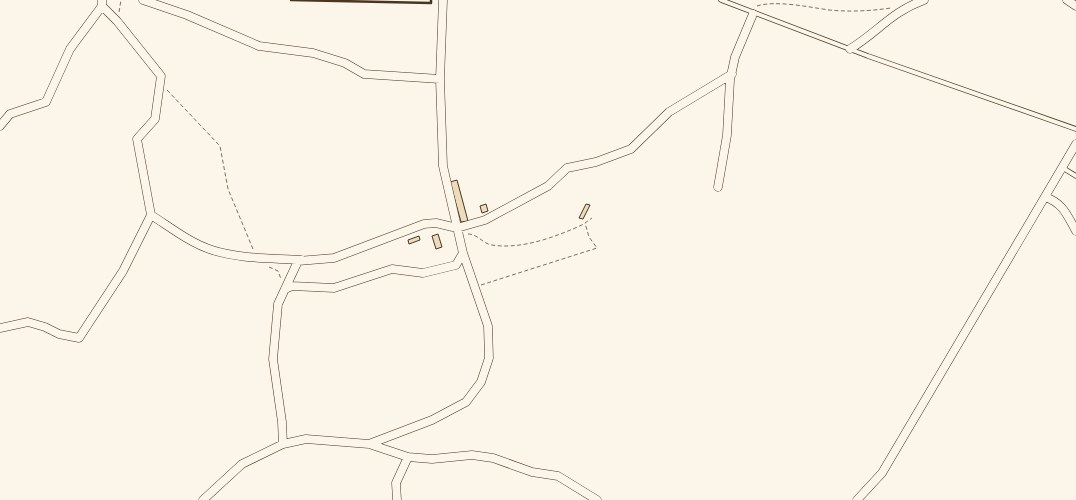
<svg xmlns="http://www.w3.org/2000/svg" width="1076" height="500" viewBox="0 0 1076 500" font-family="'Public Sans',sans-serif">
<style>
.building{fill:#ecdcbc;stroke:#4a3520}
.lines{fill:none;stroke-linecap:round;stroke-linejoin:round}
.service-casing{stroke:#4a3520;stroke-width:5.5}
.minor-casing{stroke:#4a3520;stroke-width:9}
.path{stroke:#7f6f5c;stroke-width:1;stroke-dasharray:4 2.5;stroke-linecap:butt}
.service{stroke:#fbf6e9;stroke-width:4}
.minor{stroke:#fbf6e9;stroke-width:8}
.wall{stroke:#4a3520;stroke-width:2.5}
</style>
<rect width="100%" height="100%" fill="#fbf6e9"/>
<path class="building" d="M457 180 468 221 461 222 450 182Z
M486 204 488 211 482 213 480 206Z
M586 204 590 205 583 219 579 218Z
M438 234 442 247 436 249 432 236Z
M419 236 420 240 409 244 408 240Z"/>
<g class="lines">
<defs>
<path id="service" d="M721 0 868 56 1076 129
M1063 168 1076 176"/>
<path id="minor" d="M143 0 187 15 259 46 313 53 345 63 364 74 440 79
M1067 0 1076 6
M850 49C878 32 891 12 924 0
M0 126 10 114 46 102 70 49 102 6V0
M718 187 727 135 730 80 735 57 753 14
M1045 197C1063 203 1067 215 1076 231
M151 215C170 227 190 243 212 250 240 259 272 258 301 260
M285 289 292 286 334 288 392 269 423 273 456 265 463 253
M0 328 28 322 45 327 59 334 79 338 123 271 151 215 137 139 155 119 161 76 117 21 102 6
M283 444 282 422 273 359 278 304 298 261 334 258 424 224 436 223 457 228 485 220 548 186 567 168 596 162 631 149 669 112 732 74
M369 444 432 420 466 402 481 382 489 358 488 326 463 253 443 166 440 79 443 0
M203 500 242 464 283 444 306 439 369 444 408 457 432 459 472 455 493 458 532 472 558 476 597 500
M397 500 396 483 408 457
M857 500 882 473 1076 144"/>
</defs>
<use href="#service" class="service-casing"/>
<use href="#minor" class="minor-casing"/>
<path class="path" d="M757 6C775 0 809 7 829 10 850 12 870 11 891 8
M119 12 121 0
M167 90 220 146 228 189 253 249
M468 234C478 234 483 244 492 245 522 250 558 236 584 224
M269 267 278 271 281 279
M481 285 597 248 589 237 585 223 592 218"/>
<use href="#service" class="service"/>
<use href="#minor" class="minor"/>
<path class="wall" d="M291 0 431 3V0"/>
</g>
</svg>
